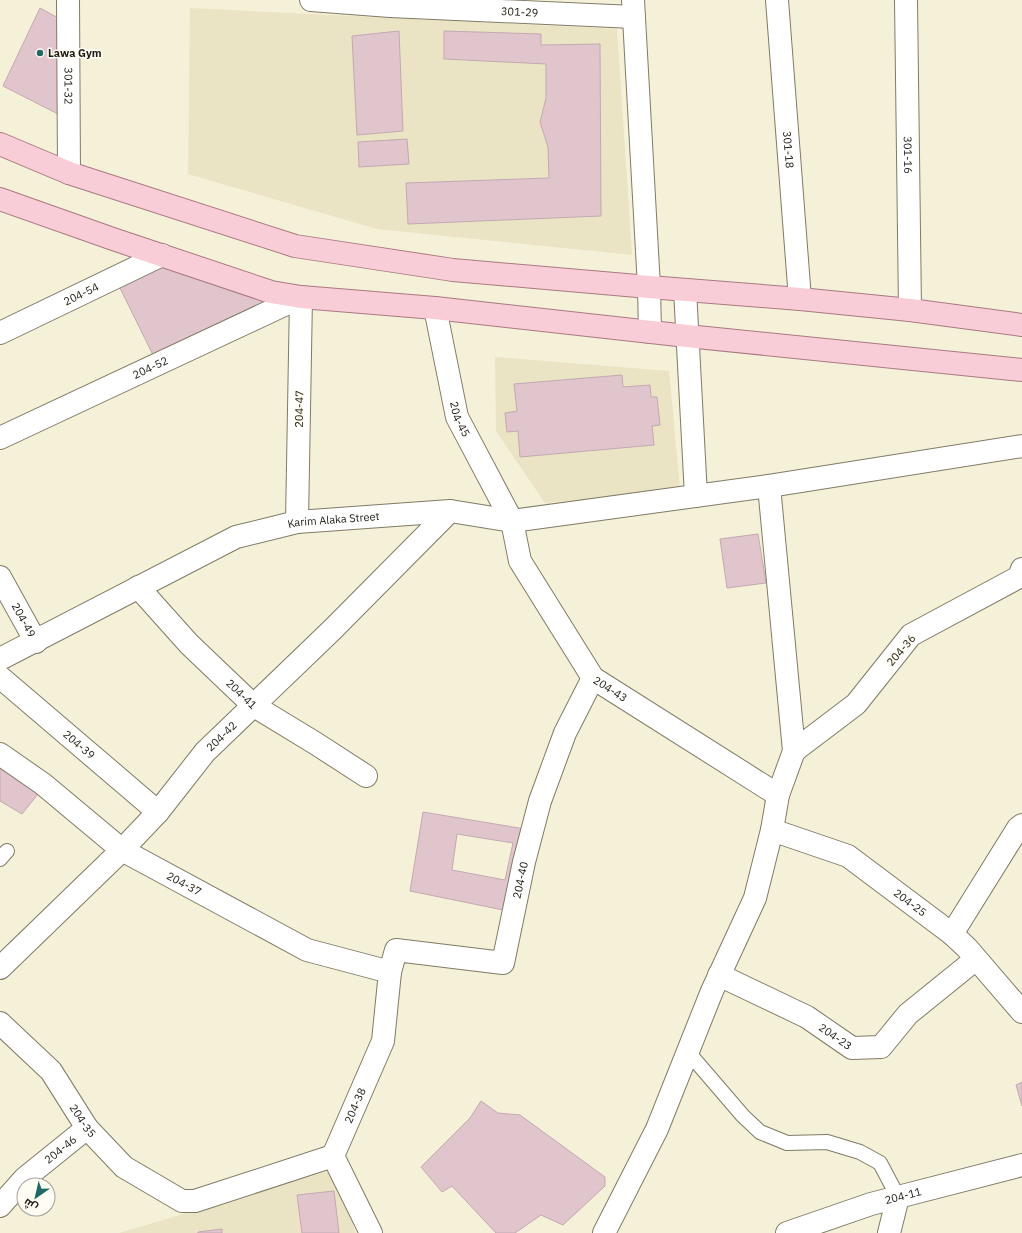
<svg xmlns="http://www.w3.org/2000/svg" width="1022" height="1233" viewBox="0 0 1022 1233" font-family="'IBM Plex Sans',Cairo,sans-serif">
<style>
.built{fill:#eae3c4}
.building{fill:#e0c5cd;stroke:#c3a9b1;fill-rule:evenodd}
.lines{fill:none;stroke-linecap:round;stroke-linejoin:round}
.service-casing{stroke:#807b66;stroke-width:16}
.minor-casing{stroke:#807b66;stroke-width:24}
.tertiary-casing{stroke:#807b66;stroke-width:24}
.primary-casing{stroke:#a97981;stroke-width:24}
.service{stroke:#fff;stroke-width:14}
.minor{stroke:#fff;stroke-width:22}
.tertiary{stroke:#fff;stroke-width:22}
.primary{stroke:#f9cdd7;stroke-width:22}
.poi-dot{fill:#1d6963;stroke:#fffdf3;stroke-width:1.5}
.labels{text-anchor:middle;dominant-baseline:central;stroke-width:3;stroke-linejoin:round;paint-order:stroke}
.street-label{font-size:11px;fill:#1d1b12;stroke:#fffdf3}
.poi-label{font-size:11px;font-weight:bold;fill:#1d1b12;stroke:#fffdf3;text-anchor:start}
</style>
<rect width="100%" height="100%" fill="#f5f0d8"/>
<path class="built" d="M190 8 617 29 632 255 377 229 188 174Z
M495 357 669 371 680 489 545 503 496 431Z
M333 1170 356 1233H119Z"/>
<path class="building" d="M40 8 62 20V116L3 86Z
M399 31 403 131 357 135 352 36Z
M444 31 541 34V45L600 44 601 216 408 224 406 183 549 178 548 147 540 122 546 98V64L444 59Z
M407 139 409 164 359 167 358 142Z
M167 263 286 304 154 357 115 278Z
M622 375 623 387 650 385 651 397H657L660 425 652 426 654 445 520 457 518 431 507 432 505 413 517 411 514 384Z
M758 534 766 583 727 588 720 539Z
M0 762 42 789 22 814 0 801Z
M423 812 525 829 508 911 410 891ZM457 834 513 843 505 880 452 870Z
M1022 1082V1106L1016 1085Z
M481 1101 498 1113 520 1115 605 1177V1186L563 1225 541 1215 515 1233H496L452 1186 442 1192 421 1167 470 1118Z
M334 1191 339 1233H302L297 1195Z
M222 1229V1233H198V1232Z"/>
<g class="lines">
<defs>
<path id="service" d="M0 859 7 851
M688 1052 743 1116 760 1132 787 1143 827 1142 860 1152 880 1163 898 1197"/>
<g id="minor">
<path id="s1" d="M68 0 69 173"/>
<path id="s2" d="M311 0 390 6 634 17"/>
<path id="s3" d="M777 0 800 299"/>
<path id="s4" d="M906 0 910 310"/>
<path d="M685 290 696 496"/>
<path id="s5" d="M435 308 457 417 512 521 520 561 593 678 778 795"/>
<path id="s6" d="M0 333 162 255"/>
<path id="s7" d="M0 438 301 297 297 522"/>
<path id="s8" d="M0 577 36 642"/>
<path id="s9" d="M138 587 189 644 254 706 315 743 366 776"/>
<path id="s10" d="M0 659 236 537 297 522 450 511 512 521 769 486 1022 446"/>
<path id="s11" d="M0 677 158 812"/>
<path d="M794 751 856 704 911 635 1019 577 1022 569"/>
<path id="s12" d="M0 754 43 784 122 850 307 950 390 972"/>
<path id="s13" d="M772 830 848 856 952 934 967 948 1022 1012"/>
<path d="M952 934 1018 828 1022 825"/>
<path id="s14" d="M0 968 122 850 158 812 205 752 333 629 450 511"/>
<path id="s15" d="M719 975 807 1017 852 1048 881 1047 908 1014 976 959"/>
<path id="s16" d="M0 1023 51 1071 87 1128 124 1167 182 1201H195L333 1156"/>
<path id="s17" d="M0 1206 25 1178 87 1128"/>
<path id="s18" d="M371 1233 333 1156 383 1041 390 972 396 950 503 963 524 862 540 801 565 733 593 678"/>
<path d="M604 1233 657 1129 712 991 755 898 772 830 778 795 794 751 769 486"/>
<path id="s19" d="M787 1233 871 1204 1022 1165"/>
<path d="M889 1233 898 1197"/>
</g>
<path id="tertiary" d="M633 0 649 287 650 332"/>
<path id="primary" d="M0 144 69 173 295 246 453 270 649 287 800 299 910 310 1022 325
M0 199 113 239 271 292 301 297 435 308 687 336 1022 370"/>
</defs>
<use href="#service" class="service-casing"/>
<use href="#minor" class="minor-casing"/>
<use href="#tertiary" class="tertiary-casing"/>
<use href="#primary" class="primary-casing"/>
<use href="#service" class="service"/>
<use href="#minor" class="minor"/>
<use href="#tertiary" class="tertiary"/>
<use href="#primary" class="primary"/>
</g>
<circle class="poi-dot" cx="40" cy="53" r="4"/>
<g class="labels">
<g class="street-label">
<text stroke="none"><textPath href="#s2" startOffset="209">301-29</textPath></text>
<text stroke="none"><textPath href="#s1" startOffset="86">301-32</textPath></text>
<text stroke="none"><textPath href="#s3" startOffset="150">301-18</textPath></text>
<text stroke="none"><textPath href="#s4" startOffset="155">301-16</textPath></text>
<text stroke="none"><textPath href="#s6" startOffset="90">204-54</textPath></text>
<text stroke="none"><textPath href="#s7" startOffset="166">204-52</textPath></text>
<text transform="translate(299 409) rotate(-89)">204-47</text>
<text stroke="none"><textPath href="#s5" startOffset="114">204-45</textPath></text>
<text stroke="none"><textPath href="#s10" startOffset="365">Karim Alaka Street</textPath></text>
<text stroke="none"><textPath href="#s8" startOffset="49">204-49</textPath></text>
<text transform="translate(901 650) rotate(-49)">204-36</text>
<text stroke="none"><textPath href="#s5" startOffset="428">204-43</textPath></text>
<text stroke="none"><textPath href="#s9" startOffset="149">204-41</textPath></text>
<text stroke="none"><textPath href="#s14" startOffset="321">204-42</textPath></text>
<text stroke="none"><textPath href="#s11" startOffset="104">204-39</textPath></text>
<text stroke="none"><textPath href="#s18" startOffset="496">204-40</textPath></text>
<text stroke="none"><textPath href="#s12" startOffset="226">204-37</textPath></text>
<text stroke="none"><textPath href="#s13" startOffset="158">204-25</textPath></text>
<text stroke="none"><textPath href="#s15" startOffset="132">204-23</textPath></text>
<text stroke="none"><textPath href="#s18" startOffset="141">204-38</textPath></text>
<text stroke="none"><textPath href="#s16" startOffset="129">204-35</textPath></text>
<text stroke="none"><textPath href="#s17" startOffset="83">204-46</textPath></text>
<text stroke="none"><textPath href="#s19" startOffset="122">204-11</textPath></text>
</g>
<g class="poi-label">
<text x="48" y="53">Lawa Gym</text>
</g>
</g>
<g transform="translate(36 1197) rotate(214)"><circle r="19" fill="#fffdf3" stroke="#a5a399"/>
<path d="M0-3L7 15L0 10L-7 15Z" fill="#1d6963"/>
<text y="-6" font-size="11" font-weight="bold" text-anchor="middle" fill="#1d1b12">ش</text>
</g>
</svg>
